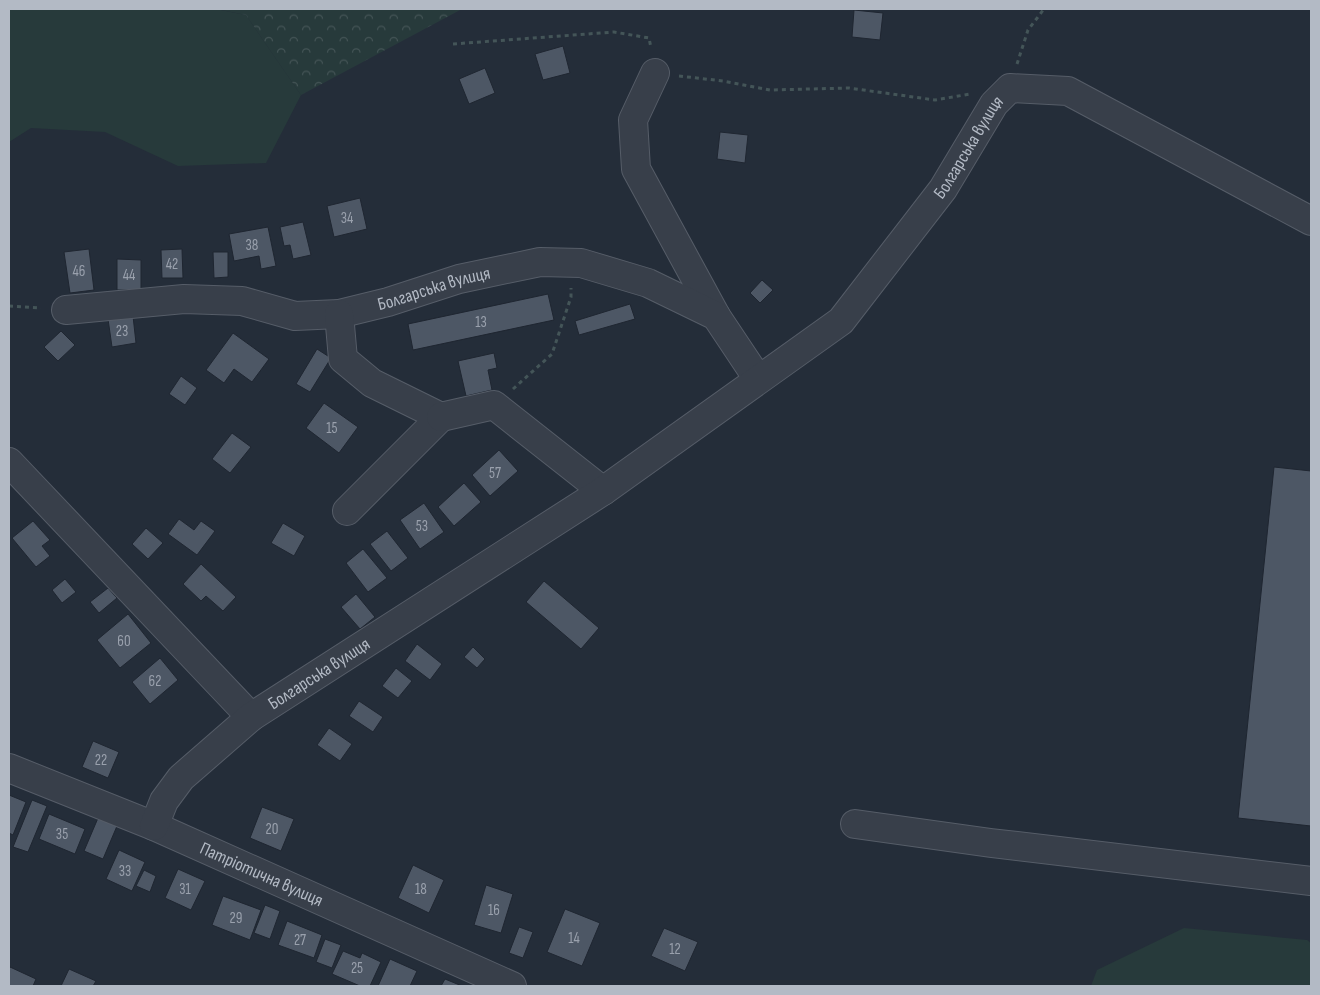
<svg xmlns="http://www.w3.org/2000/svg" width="1320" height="995" viewBox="0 0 1320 995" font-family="'Sofia Sans Condensed',sans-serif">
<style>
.green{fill:#273a3b}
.forest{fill:url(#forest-crowns)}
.building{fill:#4d5765;stroke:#1f2631}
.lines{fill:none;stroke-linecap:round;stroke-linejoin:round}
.minor-casing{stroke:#565d68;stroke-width:30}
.path{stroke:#445558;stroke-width:3;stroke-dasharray:4 4;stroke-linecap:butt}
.minor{stroke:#383f4a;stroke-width:28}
.labels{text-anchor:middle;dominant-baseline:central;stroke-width:5;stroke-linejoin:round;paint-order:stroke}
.number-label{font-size:15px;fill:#9aa1ad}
.street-label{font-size:18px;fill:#b3bac5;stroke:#1d242f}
</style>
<defs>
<pattern id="forest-crowns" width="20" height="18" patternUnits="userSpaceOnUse" patternTransform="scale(1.25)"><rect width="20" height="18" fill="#273a3b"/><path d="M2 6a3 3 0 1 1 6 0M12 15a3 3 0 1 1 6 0" fill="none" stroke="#445456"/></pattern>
</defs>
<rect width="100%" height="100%" fill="#242d39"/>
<path class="green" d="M9 9H216L246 15 301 95 266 163 178 166 105 132 31 128 9 142Z
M1184 928 1307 940 1311 943V986H1091L1097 970Z"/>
<path class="forest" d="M217 9H462L301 95 246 15Z"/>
<path class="building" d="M854 10 883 13 880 40 852 37Z
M563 46 570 73 543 80 535 54Z
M485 68 495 93 469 104 459 79Z
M720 132 748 135 745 163 717 159Z
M360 198 367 229 334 237 327 206Z
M303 222 311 255 293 259 290 245 284 246 280 227Z
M268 227 276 266 261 269 259 256 234 261 229 234Z
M89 249 94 290 70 293 64 252Z
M182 249 183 278H162L161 250Z
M213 252H228V277L214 278Z
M117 259 141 260V290H117Z
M762 280 773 290 760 303 750 293Z
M548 294 554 320 413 350 408 324Z
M630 304 635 319 579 335 575 321Z
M133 316 136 343 112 347 108 319Z
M61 331 75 345 58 361 44 347Z
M233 333 269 359 252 382 234 369 224 383 206 370Z
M317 349 331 358 310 392 296 384Z
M494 353 497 368 488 370 492 390 466 396 458 361Z
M181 376 197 388 185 405 169 394Z
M324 403 358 427 339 453 306 428Z
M232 433 251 447 230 473 212 459Z
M499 450 518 471 490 496 472 475Z
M1274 467 1311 471V826L1238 818Z
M464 483 481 502 454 526 438 507Z
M424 503 444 532 420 549 400 520Z
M179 519 194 530 201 521 215 531 197 555 168 534Z
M33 521 50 540 42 546 50 556 36 567 12 538Z
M283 523 305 536 294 556 271 543Z
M146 528 163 543 148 559 132 544Z
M387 531 408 558 391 571 370 544Z
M363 549 387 578 368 592 346 563Z
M201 564 236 597 223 611 206 596 201 601 183 584Z
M65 579 76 592 62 603 52 590Z
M544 581 599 628 581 649 526 602Z
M108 588 117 598 99 613 90 602Z
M356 594 375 617 360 629 341 607Z
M128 614 151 643 120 668 97 640Z
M417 644 442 664 430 680 405 661Z
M473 647 485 659 477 668 464 657Z
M160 658 178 680 150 704 132 682Z
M396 668 412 681 398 698 382 686Z
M359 701 383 717 373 732 349 716Z
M329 728 352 744 340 761 317 745Z
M93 741 119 752 108 778 82 767Z
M9 795 26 802 13 835 9 833Z
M32 800 47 806 28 852 13 847Z
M262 807 294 819 281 851 250 838Z
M49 814 85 829 75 854 39 839Z
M98 818 117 826 103 859 84 851Z
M119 850 145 862 132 891 106 879Z
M413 865 444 880 429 913 398 898Z
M178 869 205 881 191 910 165 898Z
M144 870 156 876 150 892 136 886Z
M486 885 513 894 501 933 474 925Z
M223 896 261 910 250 940 212 925Z
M265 905 280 911 270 939 254 933Z
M565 909 600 923 582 966 547 952Z
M287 921 322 935 314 958 278 945Z
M519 927 533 932 523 958 509 953Z
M664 928 698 942 685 971 651 956Z
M325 939 341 945 332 968 316 962Z
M343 951 360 958 362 953 381 962 370 986H360L332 974Z
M390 959 417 971 410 986H378Z
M10 967 36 979 33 986H9V970Z
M69 969 96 981 93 986H61Z
M445 979 462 986H441Z"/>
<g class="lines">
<defs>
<g id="minor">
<path d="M655 73 633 120 636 169 716 316"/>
<path id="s1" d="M66 310 184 299 242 301 295 316 339 314 388 302 459 279 540 262 581 263 648 283 716 316 758 379"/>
<path d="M339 314 343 359 372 383 441 417 347 511"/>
<path d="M441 417 494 405 603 491"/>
<path d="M9 462 251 717"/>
<path id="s2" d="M9 768 154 826 512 986"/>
<path d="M855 824 991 843 1311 881"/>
<path id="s3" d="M154 826 164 801 181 778 251 717 603 491 841 321 943 189 994 104 1010 88 1068 91 1311 221"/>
</g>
</defs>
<use href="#minor" class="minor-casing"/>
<path class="path" d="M453 44 614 32 649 38 651 48
M1017 64 1028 30 1044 9
M679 76 723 81 770 90 849 88 935 100 970 94
M9 306 41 308
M513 389 552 354 571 297V288"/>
<use href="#minor" class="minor"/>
</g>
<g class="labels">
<g class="number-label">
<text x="347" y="218">34</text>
<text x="252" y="245">38</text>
<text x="172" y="264">42</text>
<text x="79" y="271">46</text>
<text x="129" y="275">44</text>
<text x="481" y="322">13</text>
<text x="122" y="331">23</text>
<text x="332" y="428">15</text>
<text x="495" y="473">57</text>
<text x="422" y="526">53</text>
<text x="124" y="641">60</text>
<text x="155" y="681">62</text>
<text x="101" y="760">22</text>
<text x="272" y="829">20</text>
<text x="62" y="834">35</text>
<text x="125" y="871">33</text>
<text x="185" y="889">31</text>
<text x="421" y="889">18</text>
<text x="494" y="910">16</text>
<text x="236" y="918">29</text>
<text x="574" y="938">14</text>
<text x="300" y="940">27</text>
<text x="675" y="949">12</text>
<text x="357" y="968">25</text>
</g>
<g class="street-label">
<text stroke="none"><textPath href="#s3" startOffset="1075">Болгарська вулиця</textPath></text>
<text stroke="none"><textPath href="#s1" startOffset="374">Болгарська вулиця</textPath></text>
<text stroke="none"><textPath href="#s3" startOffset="229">Болгарська вулиця</textPath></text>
<text stroke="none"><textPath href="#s2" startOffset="274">Патріотична вулиця</textPath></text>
</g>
</g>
<rect width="1320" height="995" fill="none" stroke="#b3bac5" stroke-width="20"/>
</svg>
